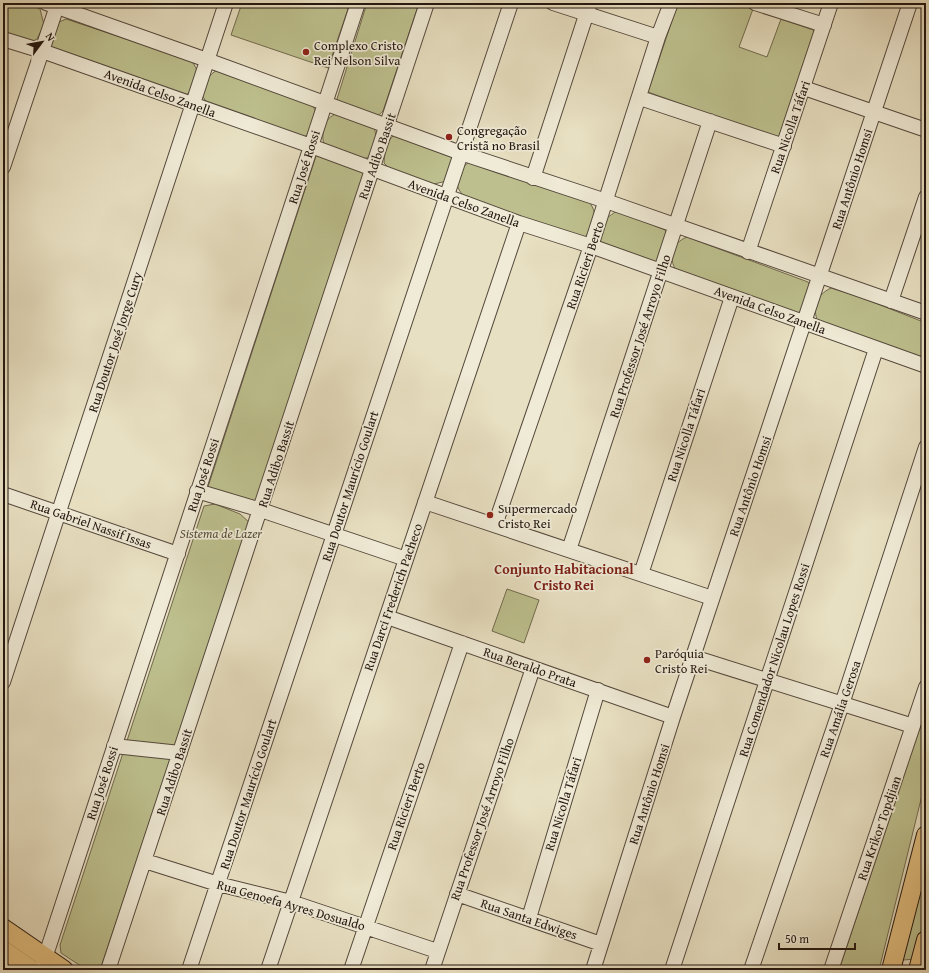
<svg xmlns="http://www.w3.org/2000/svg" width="929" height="973" viewBox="0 0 929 973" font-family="'Gentium Book Plus',serif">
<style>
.green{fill:#bdc08e;stroke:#706a4e}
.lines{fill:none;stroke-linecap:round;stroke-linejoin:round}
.minor-casing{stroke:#54483c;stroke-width:16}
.major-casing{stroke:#22150f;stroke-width:20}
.minor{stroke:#f0ebd7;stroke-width:14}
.major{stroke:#e4c081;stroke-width:18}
.poi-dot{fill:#8f2418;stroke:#f0ebd7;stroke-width:1.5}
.labels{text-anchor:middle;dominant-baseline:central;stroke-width:3.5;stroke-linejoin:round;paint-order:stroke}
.poi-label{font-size:13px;fill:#22150f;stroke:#f0ebd7;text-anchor:start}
.street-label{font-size:13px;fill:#22150f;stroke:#f0ebd7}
.park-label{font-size:13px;font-style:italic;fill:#58513b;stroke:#f0ebd7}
.neighbourhood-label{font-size:14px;font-weight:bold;fill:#7a1f14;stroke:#f0ebd7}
</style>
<rect width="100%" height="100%" fill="#e8e0c2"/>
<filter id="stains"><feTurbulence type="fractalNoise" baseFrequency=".005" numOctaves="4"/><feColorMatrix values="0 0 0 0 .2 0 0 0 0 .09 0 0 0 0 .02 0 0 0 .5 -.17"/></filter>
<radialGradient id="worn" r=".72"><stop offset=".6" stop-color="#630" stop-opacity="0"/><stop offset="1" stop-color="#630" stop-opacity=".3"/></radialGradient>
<path class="green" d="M3 3H25L40 9 44 25 37 39 29 43 3 34Z
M242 3H350L328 68 231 35Z
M367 3H419L383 111C380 114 377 117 372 117 363 116 344 106 337 99Z
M678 3H736L753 9 739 47 767 57 781 19 816 31 782 140 648 92Z
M66 19 192 61 197 70 191 89 185 98 54 52 50 43 59 22Z
M219 69 310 102 317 113 310 134 301 138 208 105 202 95C205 83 207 75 219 69Z
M338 113 374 128C378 138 377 156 363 159 356 161 328 150 324 143 322 139 323 133 324 128 326 120 330 116 338 113Z
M393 136 447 152 454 160 447 181 434 184 391 170 384 163C385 151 385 144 393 136Z
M317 153 366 170 258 504 207 490Z
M473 160 589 202C600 215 594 231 581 240L466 198C450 184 456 169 473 160Z
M617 211 665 230 668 236 661 259 652 264 601 243C598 225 601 221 617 211Z
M687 237 808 282 811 287 803 310 798 313 679 274C667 261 671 243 687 237Z
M831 288 860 297 926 323V361L818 322C812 308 816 295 831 288Z
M215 504 240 514 250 523 100 970H87L61 953 60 945 204 506Z
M507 589 539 600 524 643 492 631Z
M926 708V779L879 970H839Z
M926 865V918L916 959 903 960Z"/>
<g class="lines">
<defs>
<path id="minor" d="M46 3 207 60 461 153 606 201 926 313
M553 3 658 37
M755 3 824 25
M3 39 42 51 311 146 519 223 591 246 926 366
M804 88 926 130
M640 98 784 146
M3 167 58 3
M533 178 590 3
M748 252 831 3
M891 301 926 197
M197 491 261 510 406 559
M3 494 178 554
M425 502 712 598
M495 525 593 240 658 37 671 3
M569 550 710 121
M641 574 732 297
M387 617 673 717
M693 657 913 726
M3 682 226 3
M114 746 180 753
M145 861 218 884 291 902 437 951
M457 894 601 944
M529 918 598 690
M41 970 358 3
M108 970 427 3
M189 970 511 3
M268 970 519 223
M351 970 462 643
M432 970 533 668
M593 970 673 717 910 3
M672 970 876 349
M751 970 842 704 926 447
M831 970 926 687"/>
<path id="major" d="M3 928 64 970
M3 950 32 970
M891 970 926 835
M918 970 926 940"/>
</defs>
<use href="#minor" class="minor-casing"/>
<use href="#major" class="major-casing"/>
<use href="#minor" class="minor"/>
<use href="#major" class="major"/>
</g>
<g class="poi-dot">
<circle cx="306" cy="52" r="4"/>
<circle cx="449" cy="137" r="4"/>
<circle cx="490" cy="515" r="4"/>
<circle cx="647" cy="660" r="4"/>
</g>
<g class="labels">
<g class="poi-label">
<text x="314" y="45">Complexo Cristo<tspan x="314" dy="15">Rei Nelson Silva</tspan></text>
<text x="457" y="130">Congregação<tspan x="457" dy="15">Cristã no Brasil</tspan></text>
<text x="498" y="508">Supermercado<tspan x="498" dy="15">Cristo Rei</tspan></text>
<text x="655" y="653">Paróquia<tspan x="655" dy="15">Cristo Rei</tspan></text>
</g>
<g class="street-label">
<text transform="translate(160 93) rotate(20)">Avenida Celso Zanella</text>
<text transform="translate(790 127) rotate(-71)">Rua Nicolla Táfari</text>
<text transform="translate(377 156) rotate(-71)">Rua Adibo Bassit</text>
<text transform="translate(304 167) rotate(-72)">Rua José Rossi</text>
<text transform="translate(852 179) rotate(-72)">Rua Antônio Homsi</text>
<text transform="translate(464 203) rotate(20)">Avenida Celso Zanella</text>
<text transform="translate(585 265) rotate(-71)">Rua Ricieri Berto</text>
<text transform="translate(770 310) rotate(20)">Avenida Celso Zanella</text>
<text transform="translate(640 336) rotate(-72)">Rua Professor José Arroyo Filho</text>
<text transform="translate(115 342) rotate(-72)">Rua Doutor José Jorge Cury</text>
<text transform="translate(686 435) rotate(-72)">Rua Nicolla Táfari</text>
<text transform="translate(276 464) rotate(-72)">Rua Adibo Bassit</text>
<text transform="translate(203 475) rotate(-72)">Rua José Rossi</text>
<text transform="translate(350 486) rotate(-72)">Rua Doutor Maurício Goulart</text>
<text transform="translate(750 486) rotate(-71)">Rua Antônio Homsi</text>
<text transform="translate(91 524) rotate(19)">Rua Gabriel Nassif Issas</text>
<text transform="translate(393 597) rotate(-71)">Rua Darci Frederich Pacheco</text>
<text transform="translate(774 660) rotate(-72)">Rua Comendador Nicolau Lopes Rossi</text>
<text transform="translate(530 667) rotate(19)">Rua Beraldo Prata</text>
<text transform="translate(840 709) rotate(-71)">Rua Amália Gerosa</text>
<text transform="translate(174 772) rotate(-72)">Rua Adibo Bassit</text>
<text transform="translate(102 783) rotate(-72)">Rua José Rossi</text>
<text transform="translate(248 794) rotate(-72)">Rua Doutor Maurício Goulart</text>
<text transform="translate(649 794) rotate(-72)">Rua Antônio Homsi</text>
<text transform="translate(563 804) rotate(-73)">Rua Nicolla Táfari</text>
<text transform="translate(406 806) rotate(-71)">Rua Ricieri Berto</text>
<text transform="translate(482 819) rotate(-71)">Rua Professor José Arroyo Filho</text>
<text transform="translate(879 828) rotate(-71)">Rua Krikor Topdjian</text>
<text transform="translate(291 905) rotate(16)">Rua Genoefa Ayres Dosualdo</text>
<text transform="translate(529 919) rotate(19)">Rua Santa Edwiges</text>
</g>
<g class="park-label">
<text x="221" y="533">Sistema de Lazer</text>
</g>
<g class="neighbourhood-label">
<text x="564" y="569">Conjunto Habitacional<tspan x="564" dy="16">Cristo Rei</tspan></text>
</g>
</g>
<rect width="929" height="973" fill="none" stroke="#e8e0c2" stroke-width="16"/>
<rect x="4" y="4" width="921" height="965" fill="none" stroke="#22150f" stroke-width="2"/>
<rect x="8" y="8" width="913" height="957" fill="none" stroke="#22150f"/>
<g transform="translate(42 42) rotate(58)" stroke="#f0ebd7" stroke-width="3" paint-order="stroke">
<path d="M0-3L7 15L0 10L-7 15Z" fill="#22150f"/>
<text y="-6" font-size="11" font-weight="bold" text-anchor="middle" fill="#22150f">N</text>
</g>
<path d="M779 943v6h76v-6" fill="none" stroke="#22150f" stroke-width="2"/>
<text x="785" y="943" font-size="12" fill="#22150f" stroke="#f0ebd7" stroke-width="3" paint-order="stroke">50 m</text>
<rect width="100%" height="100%" filter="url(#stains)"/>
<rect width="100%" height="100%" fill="url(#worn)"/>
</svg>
